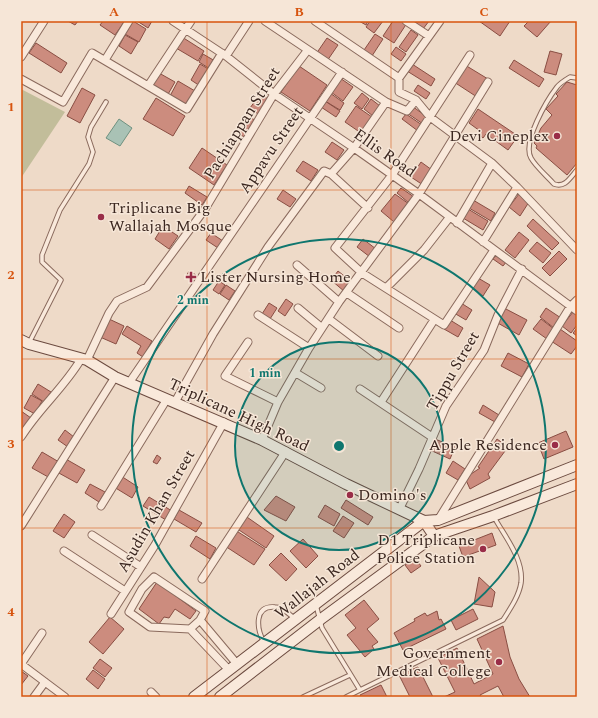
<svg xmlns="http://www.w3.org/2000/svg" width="598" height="718" viewBox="0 0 598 718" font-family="Spectral,serif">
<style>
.cemetery{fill:#c2bd9a}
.water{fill:#a9c2b5;stroke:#6f9180}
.building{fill:#cc8c7e;stroke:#894e43}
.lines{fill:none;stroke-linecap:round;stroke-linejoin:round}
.lane-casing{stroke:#8a6a5d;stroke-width:5.5}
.street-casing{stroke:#8a6a5d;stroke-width:9}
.secondary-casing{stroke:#6c4b40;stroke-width:12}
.lane{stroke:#f9e9db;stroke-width:3.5}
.street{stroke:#f9e9db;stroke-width:7}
.secondary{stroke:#f9e9db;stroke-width:10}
.grid{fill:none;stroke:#d7540e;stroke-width:1;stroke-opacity:0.55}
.ring{fill:none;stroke:#0f766e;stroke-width:2}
.poi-dot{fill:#992d48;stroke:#f6e6d7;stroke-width:1.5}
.labels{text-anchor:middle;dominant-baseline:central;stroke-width:3;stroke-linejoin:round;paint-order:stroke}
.street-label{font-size:16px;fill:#3b2720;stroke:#f6e6d7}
.poi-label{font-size:16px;fill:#3b2720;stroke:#f6e6d7;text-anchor:end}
.centre{fill:#0f766e;stroke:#f6e6d7;stroke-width:2}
.ring-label{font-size:12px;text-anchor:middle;font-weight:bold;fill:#0f766e;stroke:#f6e6d7;stroke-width:3;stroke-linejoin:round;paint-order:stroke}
.neatline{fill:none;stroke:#d7540e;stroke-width:1.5}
.grid-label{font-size:13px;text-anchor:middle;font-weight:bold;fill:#d7540e}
</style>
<rect width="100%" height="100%" fill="#eedac8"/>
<path class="cemetery" d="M21 89 65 112 21 178Z"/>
<path class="water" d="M119 119 132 128 120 146 106 138Z"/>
<path class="building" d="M68 21H78L75 25Z
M103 21H121L124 22 115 35 100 25Z
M133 21 146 29 139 42 125 34Z
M137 21H152L148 28Z
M359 21H368L366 25Z
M370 21H383L374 33 366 27Z
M393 21H404L407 23 394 43 383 36Z
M414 21H429L423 29Z
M479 21H510L500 36Z
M529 21H551L537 37 524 26Z
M411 30 418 35 406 52 399 47Z
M375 34 383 39 370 59 362 53Z
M125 35 138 42 131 54 119 46Z
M182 37 204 51 198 61 176 48Z
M327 38 338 45 327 61 316 54Z
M36 43 67 63 61 73 29 53Z
M396 47 406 54 401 61 391 54Z
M550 51 562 54 556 75 544 72Z
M203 54 215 61 210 69 199 62Z
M514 60 544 79 539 87 509 68Z
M200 64 210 70 200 86 191 80Z
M412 64 435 79 431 86 407 71Z
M465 65 488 79 477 97 454 82Z
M299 66 327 85 310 111 281 92Z
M159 73 175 82 167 96 151 86Z
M340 78 353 87 343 101 331 92Z
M178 81 195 91 186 106 170 96Z
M567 82 577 85V163L567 175 536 148 537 146 534 143 541 128 552 115 546 109 558 96 556 94Z
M418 85 430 93 426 99 414 91Z
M82 88 95 95 80 123 67 116Z
M330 93 344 103 340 110 325 101Z
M362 93 369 99 362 109 354 103Z
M260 94 268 99 258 114 250 108Z
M156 98 185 116 173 136 143 119Z
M371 99 380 106 373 116 364 109Z
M325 101 340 111 336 117 321 107Z
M356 106 372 117 361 133 345 122Z
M412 106 427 117 423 124 407 113Z
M478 109 518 136 508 150 486 134 483 138 478 134 480 131 469 123Z
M406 114 422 125 418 131 402 119Z
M250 117 256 121 246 138 239 134Z
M332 142 344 150 337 160 325 152Z
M202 148 227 165 214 185 189 168Z
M303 161 318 170 311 181 296 171Z
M421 162 432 170 423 185 411 177Z
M189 186 207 197 202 205 185 193Z
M401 188 414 197 409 203 397 193Z
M283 190 296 199 290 207 277 199Z
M395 194 409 204 394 222 381 211Z
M519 194 529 202 520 216 509 207Z
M473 200 495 213 491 221 469 208Z
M468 209 488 221 483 230 463 218Z
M533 219 559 243 552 250 527 226Z
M163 226 178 236 169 249 155 239Z
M519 232 529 240 515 258 505 250Z
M211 233 223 241 218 248 206 240Z
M363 239 376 249 370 257 357 247Z
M537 242 551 253 543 263 529 251Z
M559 251 567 259 550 276 542 268Z
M497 254 507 261 503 266 493 259Z
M189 271 196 275 193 281 186 277Z
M338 271 353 283 345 292 331 280Z
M478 278 490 285 483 296 472 288Z
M219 281 225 285 219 294 213 290Z
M226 285 235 291 229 300 220 294Z
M286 299 293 304 285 316 278 311Z
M269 303 277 308 270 319 262 314Z
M461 303 472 310 466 320 454 313Z
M504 308 527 320 519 335 496 322Z
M546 308 561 318 554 328 540 317Z
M573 312 577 315V325L571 333 562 326Z
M109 319 124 326 116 344 100 337Z
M541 319 554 329 547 339 533 329Z
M450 320 463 328 458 337 444 329Z
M127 326 152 341 143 357 137 353 141 346 122 334Z
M577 328V336L573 333Z
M560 329 577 341V346L571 354 551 341Z
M508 353 529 364 522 377 501 366Z
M38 384 51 392 44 402 32 394Z
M31 395 42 401 35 414 24 408Z
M483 405 499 415 495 422 479 413Z
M21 411 31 418 23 430 21 429Z
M65 430 74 437 68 447 58 440Z
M566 431 573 447 544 459 538 443Z
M435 439 455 447 450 459 430 450Z
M497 439 508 447 488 474 490 478 470 489 465 478 480 468 478 467Z
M42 452 59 462 50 478 32 468Z
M157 455 161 458 157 464 153 462Z
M64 458 85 470 77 483 57 472Z
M453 461 465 469 458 480 446 473Z
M121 476 138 487 132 498 114 487Z
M90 484 105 492 99 502 85 493Z
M276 496 295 507 286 521 264 510Z
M149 497 172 511 166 520 143 506Z
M346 500 373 517 368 525 341 508Z
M325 505 340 514 334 526 318 517Z
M179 510 202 523 196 532 174 519Z
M64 514 75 522 64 538 53 531Z
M244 515 274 536 266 548 236 528Z
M343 516 354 523 344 538 333 531Z
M235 530 265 549 254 565 225 546Z
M492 533 496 545 463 557 459 546Z
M196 536 216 548 210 559 190 546Z
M303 539 318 556 306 568 290 551Z
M281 553 297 569 286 581 269 565Z
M415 558 421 566 411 573 405 565Z
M479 577 495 592 492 607 474 604Z
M157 582 196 611 190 619 175 609 169 618 164 617 159 624 139 609Z
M364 600 379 619 367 629 378 642 372 646 374 649 365 657 347 635 356 628 345 615Z
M473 609 478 619 456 630 451 620Z
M437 611 439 620 441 619 446 629 403 650 394 633 415 621 414 619 425 613 427 616Z
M110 617 124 629 103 654 89 642Z
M503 626 510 657 519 679 530 697H504L498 686 480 695 481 697H444L455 692 438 658 457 648 474 684 493 674 477 639Z
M100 659 112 668 105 677 93 668Z
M418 667 433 697H410L399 675Z
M93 670 105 679 98 689 86 679Z
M21 671 28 676 21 685Z
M381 685 387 697H361L360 695Z"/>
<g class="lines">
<defs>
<path id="lane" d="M577 78 570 77C565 80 560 83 557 87 547 100 522 142 531 158 536 167 547 176 554 184 565 188 570 178 577 170
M29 343 61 280 42 262V255L60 210 89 164 93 152 88 137 91 127 106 102
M316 605 322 628 360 690 346 697
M264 642C257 630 253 605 275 607 282 607 289 614 294 618
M360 690 503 620C510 609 519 596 521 583 524 559 505 537 494 517
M303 697 350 675"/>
<path id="street" d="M173 21 226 56 274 94 354 148 419 194 577 311
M265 21 386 102 407 111 416 100
M315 21 399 78
M406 21 429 36
M440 21 399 78V92L416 100 430 117 492 163 517 187 577 250
M470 55 392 175 335 248 362 273 444 325 494 250
M226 56 249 21
M21 57 44 21
M105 60 129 21
M21 79 63 102 92 53 187 109 222 53
M148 86 191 21
M331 174 368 208
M457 223 492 163
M483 242 517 187
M297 265 339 302
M386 288 424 250 449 218
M347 293 399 328
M298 308 322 328
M258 315 309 348
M329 319 378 356
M248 342 225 376 278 402
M87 360 109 313 117 301 147 287 205 209 274 94 307 51
M296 373 321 388
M129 383 342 72
M360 389 432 437
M175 402 213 334 268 247 324 171 331 174 354 148 386 102
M381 402 434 320
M21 437C39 408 64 388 81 359
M262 440 278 402 309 348 339 302 419 194 488 82
M101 506 167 399
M399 510 419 469 446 406 484 350 498 315 522 269
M438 520 570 307 577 300
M21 526 115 377
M92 535 141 567
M64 551 125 591
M202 579 286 451
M111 614 155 545 224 422
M200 620 237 664
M190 629 200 620 205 611 154 577 142 589 129 612 150 627 190 629 229 670
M21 664 65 697
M21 664 42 633
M151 692 156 697
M34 697 45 682"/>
<path id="secondary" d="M21 340 29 344 87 360 115 377 262 440 346 484 424 521 434 536
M194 697 424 521 438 520 577 465
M220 697 321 619 434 536 493 516 577 484"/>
</defs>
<use href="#lane" class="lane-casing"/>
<use href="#street" class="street-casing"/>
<use href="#secondary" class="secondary-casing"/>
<use href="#lane" class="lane"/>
<use href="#street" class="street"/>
<use href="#secondary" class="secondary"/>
</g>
<path class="grid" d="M207 21V697M391 21V697M21 190H577M21 359H577M21 528H577"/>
<circle cx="339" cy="446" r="104" fill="#0f766e" fill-opacity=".12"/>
<g class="ring">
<circle cx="339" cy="446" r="104"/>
<circle cx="339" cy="446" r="207"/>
</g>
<g class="poi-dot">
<circle cx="557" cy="136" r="4"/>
<circle cx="101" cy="217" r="4"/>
<path d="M189 271h4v4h4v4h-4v4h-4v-4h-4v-4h4z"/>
<circle cx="555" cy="445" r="4"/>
<circle cx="350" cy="495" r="4"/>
<circle cx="483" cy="549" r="4"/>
<circle cx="499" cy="662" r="4"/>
</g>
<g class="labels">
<g class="street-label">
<text transform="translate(242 123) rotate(-58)">Pachiappan Street</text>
<text transform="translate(271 150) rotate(-56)">Appavu Street</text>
<text transform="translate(385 153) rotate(35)">Ellis Road</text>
<text transform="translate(453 371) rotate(-60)">Tippu Street</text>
<text transform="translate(239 415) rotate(25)">Triplicane High Road</text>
<text transform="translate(156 511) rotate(-60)">Asudin Khan Street</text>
<text transform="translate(317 584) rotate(-38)">Wallajah Road</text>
</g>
<g class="poi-label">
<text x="549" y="136">Devi Cineplex</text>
<text x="109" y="208" text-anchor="start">Triplicane Big<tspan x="109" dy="18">Wallajah Mosque</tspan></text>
<text x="200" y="277" text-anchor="start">Lister Nursing Home</text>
<text x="547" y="445">Apple Residence</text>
<text x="358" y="495" text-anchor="start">Domino's</text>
<text x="475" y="540">D1 Triplicane<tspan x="475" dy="18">Police Station</tspan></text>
<text x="491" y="653">Government<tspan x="491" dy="18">Medical College</tspan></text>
</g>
</g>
<circle cx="339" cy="446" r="6" class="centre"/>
<g class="ring-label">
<text x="193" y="304">2 min</text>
<text x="265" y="377">1 min</text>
</g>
<rect width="598" height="718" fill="none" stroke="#f6e6d7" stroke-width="44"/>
<rect x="22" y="22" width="554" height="674" class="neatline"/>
<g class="grid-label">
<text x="114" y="16">A</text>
<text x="299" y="16">B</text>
<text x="484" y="16">C</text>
<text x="11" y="111">1</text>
<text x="11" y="279">2</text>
<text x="11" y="448">3</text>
<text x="11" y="616">4</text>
</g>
</svg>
